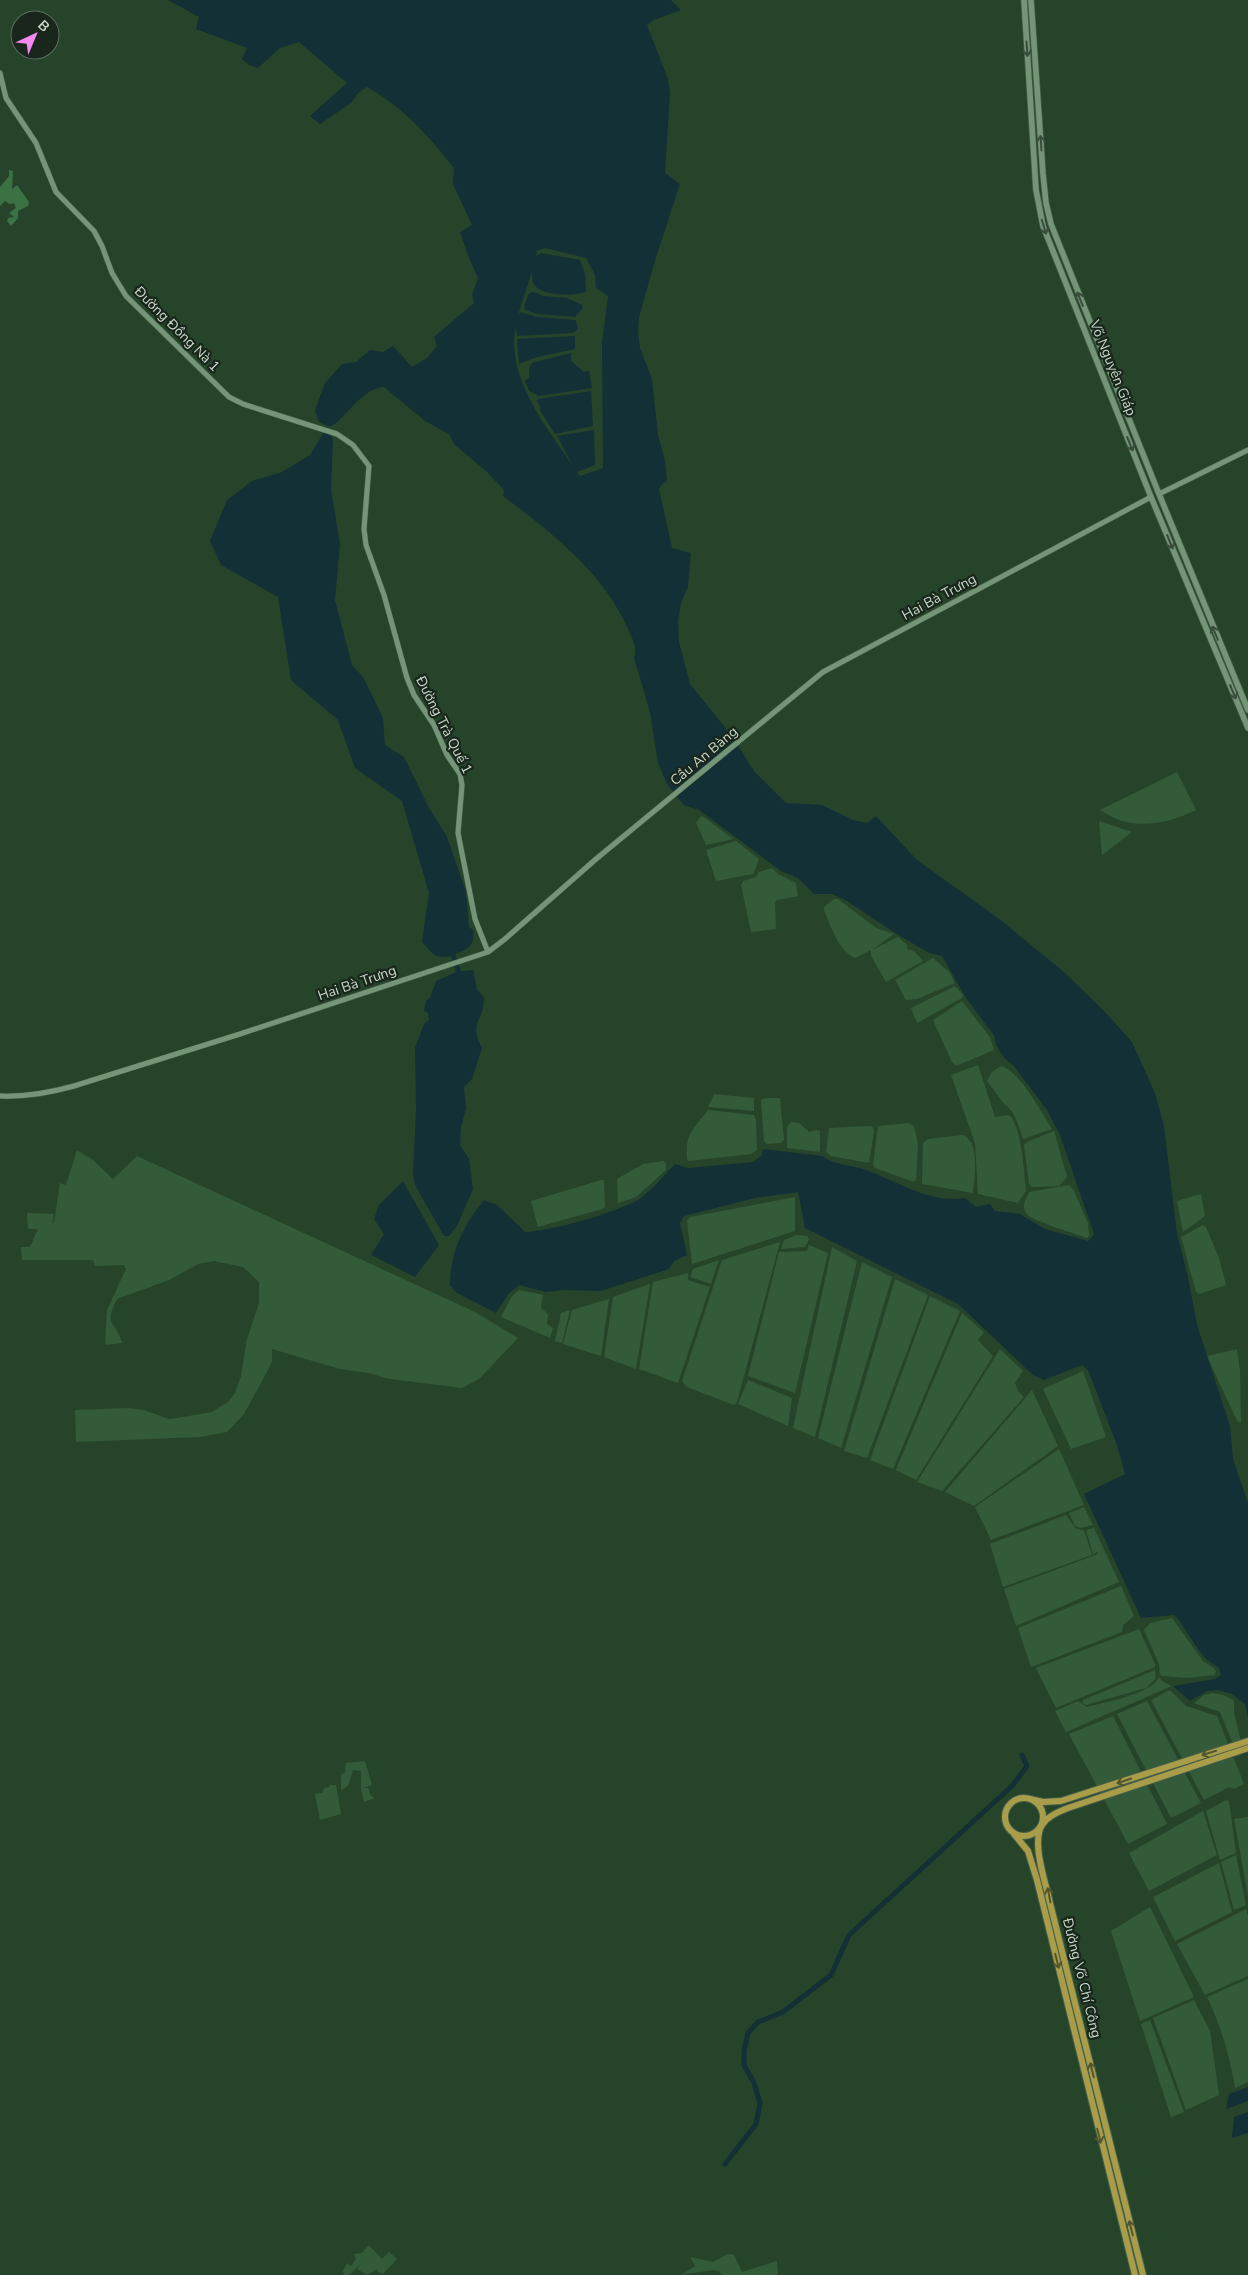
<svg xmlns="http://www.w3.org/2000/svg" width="1248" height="2275" viewBox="0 0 1248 2275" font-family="'Nunito Sans',sans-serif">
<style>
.green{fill:#345b39}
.forest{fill:#3c7143}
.water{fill:#123035;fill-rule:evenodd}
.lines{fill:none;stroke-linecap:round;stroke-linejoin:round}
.canal{stroke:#123035;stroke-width:5}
.tertiary-casing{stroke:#445e49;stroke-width:6}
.secondary-casing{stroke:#445e49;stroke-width:7}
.primary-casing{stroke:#445e49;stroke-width:8}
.tertiary{stroke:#759578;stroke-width:5}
.secondary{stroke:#759578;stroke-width:5.5}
.primary{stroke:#aa9d49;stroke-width:6}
.oneway{stroke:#394d3c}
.oneway2{stroke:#53562d}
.labels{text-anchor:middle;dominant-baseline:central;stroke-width:4.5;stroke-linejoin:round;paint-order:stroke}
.street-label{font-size:14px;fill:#c8d9c9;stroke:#19261b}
</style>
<rect width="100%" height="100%" fill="#26442a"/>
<path class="green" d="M1177 772 1196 810C1174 821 1147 828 1122 821 1115 819 1107 814 1100 810Z
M701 816 704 817 733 839 706 845 696 823Z
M1099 821 1132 832 1102 855Z
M736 841 759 859 753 874 716 881 706 850Z
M772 868 778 874 796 883 798 896 777 900 775 903 776 929 751 932 741 885 743 881 756 877 759 872Z
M834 899H838L876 928 894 934 872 950 898 937 907 945V949L914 951 923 961 886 982 871 956V950L855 958C838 950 831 927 824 910V907Z
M933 958 949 972 955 983 917 999 906 1000 895 980Z
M955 986 963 995 962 998 917 1023 911 1008Z
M962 1001 990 1037 994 1050 956 1066 952 1062 933 1020Z
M978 1065 995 1117 1009 1115C1022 1125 1024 1175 1026 1191L1018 1203 978 1194 975 1143 951 1075Z
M1001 1066C1019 1070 1042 1113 1052 1129L1023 1139C1019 1128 1015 1111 1005 1105L987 1081 992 1072Z
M714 1094 754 1098V1111L708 1107Z
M765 1098H780L784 1140 781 1143 766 1144 764 1141 761 1100Z
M708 1110 754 1115 756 1120 757 1150 751 1154 689 1161 687 1159C685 1133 693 1130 708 1110Z
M791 1122 799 1123 809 1132 817 1130 820 1131V1152L787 1148V1127Z
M909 1123 914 1126 918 1144 916 1180 914 1182 875 1168 873 1165 878 1126Z
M872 1126 874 1131 869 1163 831 1156 826 1152 829 1128Z
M1054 1131 1067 1177 1059 1186 1032 1187 1029 1184 1024 1145 1029 1141Z
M963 1135C981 1143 974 1178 973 1193L922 1184 923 1143 928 1139Z
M77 1150 93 1160 113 1179 137 1156 475 1312 518 1338 479 1379 462 1388 390 1379 368 1373 340 1369 272 1349V1362L261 1383 244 1414 227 1432 200 1437 76 1442 75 1410 127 1408 144 1410 169 1419 177 1418 212 1412 228 1402 235 1393 241 1376 247 1339 259 1303V1282L243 1267 214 1261 198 1264 169 1280 117 1299C103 1327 116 1320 122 1343L105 1345 107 1310 126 1269 124 1265 95 1266 93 1260H22L21 1247H30L38 1229H28L27 1213 54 1214 53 1222H51L54 1223 60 1183 66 1185Z
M664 1161 666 1165V1170L636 1197 618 1203 617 1179 643 1164Z
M601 1180H604L605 1207 602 1209 538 1227 531 1201Z
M1069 1185 1073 1189 1088 1223 1089 1236 1087 1238C1077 1234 1032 1221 1027 1214 1021 1207 1025 1200 1029 1192Z
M1201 1194 1205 1216 1183 1232 1177 1201Z
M795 1197V1231L692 1264 687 1221 690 1217Z
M1203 1225 1206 1227 1219 1258 1226 1285 1199 1294 1196 1292 1181 1237Z
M797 1235 807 1236 809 1239 805 1247 781 1249 784 1240Z
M780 1242 737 1402 734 1405 687 1387 682 1381 722 1260Z
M809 1245 828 1253 795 1393 748 1376 779 1252 807 1251Z
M832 1247 857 1261 815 1437 793 1428Z
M719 1260 711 1284 690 1277 693 1269Z
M862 1262 892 1277 841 1448 818 1438Z
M688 1273V1280L710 1287 678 1383 639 1369 653 1282Z
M895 1279 928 1295 867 1458 844 1451Z
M650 1284 636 1369 604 1357 613 1297Z
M519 1290 543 1295 541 1308 548 1314 547 1324 553 1328 550 1338 501 1317 512 1296Z
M930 1296 960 1311 893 1469 870 1460Z
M609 1299 601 1356 563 1344 572 1310Z
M570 1310 562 1343 555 1341 561 1313Z
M962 1313 984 1332 978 1340 993 1356 916 1480 896 1470 897 1467Z
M1000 1349 1023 1371 1015 1383 1018 1391 1024 1397 942 1491 917 1482Z
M1237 1349 1240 1371 1241 1423 1237 1421 1207 1356Z
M1083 1371 1106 1437 1071 1449 1043 1389Z
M748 1380 792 1398 788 1426 738 1404Z
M1032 1390 1058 1446 974 1506 945 1492Z
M1059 1449 1084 1505 991 1540 975 1507Z
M1084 1507 1093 1525 1080 1528 1075 1526 1069 1513Z
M1066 1515 1076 1529 1084 1530 1092 1555 1003 1587 990 1544Z
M1094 1528 1119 1582 1016 1626 1004 1589 1098 1554V1552L1093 1554 1086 1530Z
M1121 1586 1134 1616 1123 1625 1122 1632 1031 1667 1018 1628Z
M1172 1618 1203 1661 1214 1668 1216 1672 1214 1675 1187 1678 1162 1676 1160 1674 1159 1664 1144 1630 1150 1623Z
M1139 1629 1155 1664V1667L1056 1708 1036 1668Z
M1155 1670 1156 1678 1146 1688 1086 1705 1082 1703 1083 1700Z
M1159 1677 1162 1681 1172 1686 1066 1732 1055 1711 1078 1701 1087 1707C1104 1702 1152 1694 1159 1677Z
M1170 1690 1186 1706 1217 1716 1244 1784 1234 1789 1229 1787 1204 1800 1151 1700Z
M1212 1693 1223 1695 1234 1700V1713L1243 1750 1238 1757 1220 1712 1194 1703 1204 1695Z
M1147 1701 1201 1803 1171 1818 1117 1714Z
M1113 1716 1167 1824 1128 1844 1069 1734Z
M365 1761 372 1785 364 1788H368L371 1796 375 1798 364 1802 361 1789V1771L353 1770 348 1786 341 1790V1775L345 1772 346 1763Z
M329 1785H336L341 1814 320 1820 315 1794 322 1793 324 1788 329 1787Z
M1226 1800 1229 1801 1236 1853 1220 1860 1206 1811Z
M1203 1811 1217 1855 1149 1891 1129 1853Z
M1248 1817V1896L1234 1819Z
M1236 1855 1246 1905 1234 1910 1221 1862Z
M1219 1863 1232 1912 1175 1941 1153 1897Z
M1150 1907 1194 1997 1140 2021 1111 1931Z
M1246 1909 1248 1916V1976L1205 1995 1177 1944Z
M1248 1979V2082L1235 2088C1230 2056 1221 2026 1207 1997Z
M1194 2000 1210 2031 1219 2095 1186 2110 1153 2018Z
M1150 2020 1184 2112 1171 2117 1141 2024Z
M369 2245 382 2259 389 2252 397 2259 383 2274 378 2272 377 2269 367 2275 357 2269 361 2264 349 2275H344L343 2271 347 2263 351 2266 356 2259 354 2254 362 2253Z
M728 2254 734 2255 742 2272 777 2261 778 2275H722L719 2271 713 2270 681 2275 695 2266 690 2257 713 2262Z"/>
<path class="forest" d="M9 170 13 171 12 189 17 185 29 202 28 206 18 211V218L11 226 7 221 8 218 14 217 9 213 16 208 14 203 10 204 5 201 0 206V187L9 176Z"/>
<path class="water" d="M168 0H671L681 10 654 20 647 25 668 79 670 93 665 173 680 184 656 257 639 317 638 331 640 348 652 379 658 435 665 460 667 482 663 483 659 489 672 548 691 553 688 587 681 603 678 621 679 642 690 684 732 736 754 771 786 803 822 805 853 820 867 823 876 816 917 860 998 918 1064 972 1105 1012 1132 1042 1155 1093 1164 1126 1177 1234 1188 1277 1197 1325 1230 1426 1233 1459 1248 1503V1717L1245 1704 1232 1694 1218 1690 1207 1691 1190 1701 1173 1686 1215 1679 1221 1675 1219 1668 1206 1659 1198 1649 1179 1620 1174 1615 1141 1618 1084 1494 1125 1474 1117 1445 1088 1370 1082 1365 1044 1380 1033 1375 958 1304 805 1228 798 1192 755 1198 684 1216 680 1223 687 1255 674 1261 669 1269 601 1291 563 1290 546 1292 519 1285 509 1293 496 1313 457 1293 450 1286C450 1252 463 1226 484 1200L497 1205 525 1232C556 1230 607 1215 636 1201 648 1195 665 1174 675 1164L688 1168 753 1162 762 1155 763 1149 822 1156C834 1165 851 1165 866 1170 896 1181 931 1204 965 1198L976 1207 990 1204 995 1211 1020 1214 1045 1229 1088 1241 1094 1234 1060 1135 1047 1110 1014 1066 1005 1059 996 1045 994 1035 966 998 942 956 929 953 892 931 847 901 832 894H814L798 878 781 871 699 810 684 805 667 784 658 763 650 712 634 658C638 648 632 638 628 629 603 572 551 532 503 496L504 490 487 472 454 444 449 434 425 421 384 387C360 388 340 426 330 426 327 426 322 423 319 422L315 410 325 383 342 364 356 362 370 350 383 352 393 346 412 367 427 358 437 346 434 337 474 303 472 295 478 278 469 258 460 232 472 225 453 184 454 168C428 135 404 108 367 87L359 92 351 103 320 124 310 116 347 83 299 42 280 48 258 68 249 65 242 59 247 48 196 29 199 17ZM545 248 586 258 595 275 596 288 608 296 602 343 603 468 580 476 577 472 595 465 594 430 557 436 573 466C547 428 505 377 516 327L517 336 573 333 578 329 576 320 537 317 520 312 518 315 532 271C532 274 532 280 533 283 541 297 572 296 586 292L585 274 580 260 541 253 536 256 537 251Z
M534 292 543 296 567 298 582 305 583 308 575 317 538 314 525 310 524 306 529 293Z
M575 336V349L537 357 519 364 517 339Z
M571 353V361L584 372 589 371 592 388 539 396 529 391 525 381 529 377V369L532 363Z
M591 391 593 426 555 434 541 412 540 406 537 401 538 399Z
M325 430 333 438 331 489 340 544 335 600 352 665 363 677 383 718 385 745 404 757 429 808 447 837 466 892 469 927 473 930C476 946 467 949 455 954L461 971 473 970 477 989 484 998C484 1021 468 1023 482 1048L472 1079 464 1087 466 1108 461 1128 460 1145 469 1159 473 1189 457 1226 449 1236H444L415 1185 413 1173 416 1109 415 1048 424 1024 429 1020 428 1013 424 1011 426 1001 430 998 436 981 456 972 451 956C434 960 433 953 422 942L429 893 402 801 355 768 338 720 291 680 278 597 221 565 210 541 227 500 252 481 282 472 310 455Z
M403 1181 439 1245 415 1277 371 1255 384 1234 374 1219 379 1205Z
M1248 2087V2101L1226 2109 1229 2094Z
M1248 2112V2133L1232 2138 1234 2117Z"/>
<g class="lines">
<path class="canal" d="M725 2164 756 2124 760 2103 754 2083 744 2065V2051L748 2033 758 2022 783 2012 831 1975 849 1935 1012 1786 1027 1766 1022 1755"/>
<defs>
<path id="tertiary" d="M0 73 6 98 36 143 56 192 94 231 102 246 112 273 126 296 229 397 243 404 337 434 353 445 369 466 364 529 366 545 384 595 407 678 414 695 434 725 447 755 460 774 462 785 458 833 475 919 488 952
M1159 494 1248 450
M0 1096C26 1097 49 1093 74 1086L240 1034 488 952 505 939 596 859 823 672 1151 497"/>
<path id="secondary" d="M1024 0 1036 190 1043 226 1151 497 1248 728
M1031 0 1043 174 1046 203 1051 224 1159 494 1248 710"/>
<path id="primary" d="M1005 1817a19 19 0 1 1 38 0a19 19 0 1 1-38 0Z
M1030 1799 1043 1802 1061 1801 1248 1741
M1014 1834 1028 1851 1037 1880 1135 2275
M1143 2275 1050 1903C1046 1883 1031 1843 1042 1825 1047 1816 1060 1811 1068 1808L1248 1748"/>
</defs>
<use href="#tertiary" class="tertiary-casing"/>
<use href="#secondary" class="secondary-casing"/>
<use href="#primary" class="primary-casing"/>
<use href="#tertiary" class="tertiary"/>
<use href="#secondary" class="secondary"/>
<use href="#primary" class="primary"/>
</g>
<defs><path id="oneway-shaft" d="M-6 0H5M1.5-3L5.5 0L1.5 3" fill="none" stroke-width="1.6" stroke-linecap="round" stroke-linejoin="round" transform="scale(1.25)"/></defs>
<g class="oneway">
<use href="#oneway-shaft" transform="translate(1027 49) rotate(86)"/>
<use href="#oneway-shaft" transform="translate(1041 143) rotate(-94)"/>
<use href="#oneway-shaft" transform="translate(1044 227) rotate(73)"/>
<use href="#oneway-shaft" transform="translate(1080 299) rotate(-112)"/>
<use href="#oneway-shaft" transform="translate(1130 444) rotate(68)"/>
<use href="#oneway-shaft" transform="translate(1170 542) rotate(68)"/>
<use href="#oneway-shaft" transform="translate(1215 633) rotate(-113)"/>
<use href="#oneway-shaft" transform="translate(1233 692) rotate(67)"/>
</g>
<g class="oneway2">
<use href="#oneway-shaft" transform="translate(1209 1753) rotate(163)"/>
<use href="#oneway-shaft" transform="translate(1124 1781) rotate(161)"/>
<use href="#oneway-shaft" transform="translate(1049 1895) rotate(-101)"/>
<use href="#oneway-shaft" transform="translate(1057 1961) rotate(76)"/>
<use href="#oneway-shaft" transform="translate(1092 2070) rotate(-104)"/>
<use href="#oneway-shaft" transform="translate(1099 2136) rotate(76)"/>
<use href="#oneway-shaft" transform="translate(1131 2228) rotate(-104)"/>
</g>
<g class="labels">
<g class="street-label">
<text transform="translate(177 329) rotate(45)">Đường Đồng Nà 1</text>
<text transform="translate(1113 368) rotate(68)">Võ Nguyên Giáp</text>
<text transform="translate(939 597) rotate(-28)">Hai Bà Trưng</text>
<text transform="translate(444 725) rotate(63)">Đường Trà Quế 1</text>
<text transform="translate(704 756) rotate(-40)">Cầu An Bàng</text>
<text transform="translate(357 983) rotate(-19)">Hai Bà Trưng</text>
<text transform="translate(1082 1978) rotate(76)">Đường Võ Chí Công</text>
</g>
</g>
<g transform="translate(35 35) rotate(44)"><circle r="24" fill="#19261b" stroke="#5f6e61"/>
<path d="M0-4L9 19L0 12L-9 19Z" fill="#f38af2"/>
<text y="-8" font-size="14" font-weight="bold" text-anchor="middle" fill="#c8d9c9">B</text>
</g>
</svg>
